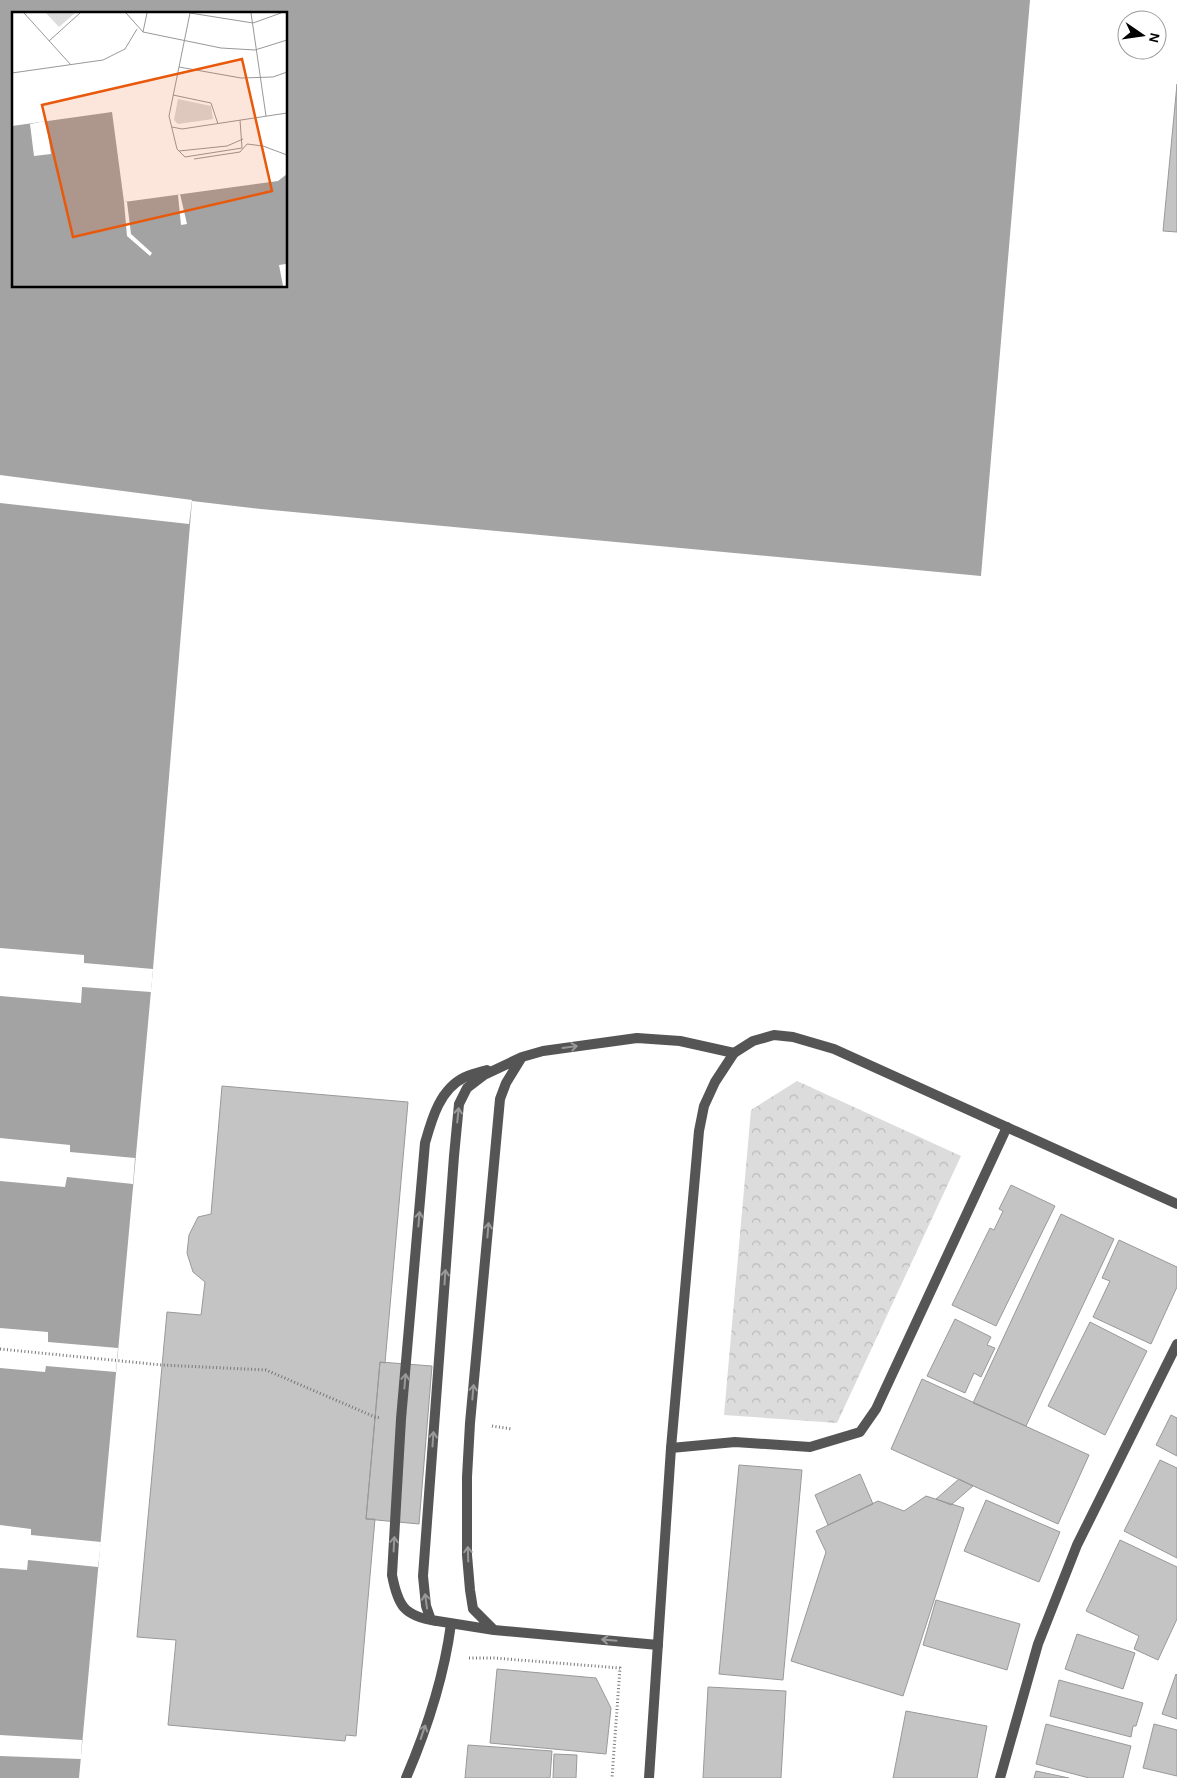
<svg xmlns="http://www.w3.org/2000/svg" width="1177" height="1778" viewBox="0 0 1177 1778" font-family="'Alegreya Sans',sans-serif">
<style>
.park{fill:url(#park-crowns)}
.water{fill:#a3a3a3;fill-rule:evenodd}
.pier{fill:#fff}
.building{fill:#c4c4c4;stroke:#999}
.lines{fill:none;stroke-linecap:round;stroke-linejoin:round}
.path{stroke:#777;stroke-width:3;stroke-dasharray:1 2.5;stroke-linecap:butt}
.service{stroke:#555;stroke-width:10}
.minor{stroke:#555;stroke-width:10}
.tertiary{stroke:#555;stroke-width:10}
.oneway{stroke:#999}
.inset-river{fill:none;stroke:#a3a3a3;stroke-width:2.5}
.inset-road{fill:none;stroke:#999;stroke-width:1}
.view{fill:#e8590c;fill-opacity:0.15;stroke:#e8590c;stroke-width:2.5}
.inset-edge{fill:none;stroke:#000;stroke-width:2.5}
</style>
<defs>
<pattern id="park-crowns" width="20" height="18" patternUnits="userSpaceOnUse" patternTransform="scale(1.25)"><rect width="20" height="18" fill="#dcdcdc"/><path d="M2 6a3 3 0 1 1 6 0M12 15a3 3 0 1 1 6 0" fill="none" stroke="#bbb"/></pattern>
</defs>
<rect width="100%" height="100%" fill="#fff"/>
<path class="park" d="M797 1081 961 1156 837 1423 724 1415 751 1110Z"/>
<path class="water" d="M0 0H1030L981 576 261 509 192 501 153 969 79 1778H0ZM14 14H286V286H14Z"/>
<path class="pier" d="M0 475 192 500 189 524 0 503Z
M0 948 84 955V963L153 969 151 992 82 987 81 1003 0 996Z
M0 1138 70 1145V1152L135 1158 133 1184 67 1177 65 1187 0 1181Z
M0 1328 48 1332V1342L118 1348 116 1372 46 1366 45 1372 0 1368Z
M0 1525 31 1529V1535L101 1542 98 1567 28 1560 27 1570 0 1568Z
M0 1735 82 1740 81 1759 0 1756Z"/>
<path class="building" d="M1177 84V232L1163 231Z
M222 1086 408 1102 385 1363 380 1362 366 1519H375L356 1736 346 1735 345 1741 168 1725 176 1640 137 1637 167 1312 201 1315 205 1282 193 1272 187 1253 189 1235 198 1217 211 1214Z
M1011 1185 1055 1206 996 1326 952 1305 990 1228 994 1230 1003 1211 999 1209Z
M1061 1214 1114 1239 1026 1426 973 1403Z
M1119 1240 1177 1267V1287L1151 1344 1093 1317 1110 1281 1102 1278Z
M955 1319 991 1337 987 1345 995 1348 981 1377 974 1373 965 1393 927 1376Z
M1090 1322 1147 1351 1105 1435 1048 1406Z
M380 1362 432 1366 419 1524 366 1519Z
M922 1379 1089 1455 1058 1524 891 1449Z
M1171 1415 1177 1418V1456L1156 1445Z
M1160 1460 1177 1468V1558L1124 1531Z
M739 1465 802 1470 783 1680 719 1674Z
M860 1474 873 1504 828 1525 815 1495Z
M959 1479 973 1486 951 1505 936 1499Z
M926 1496 964 1508 903 1696 791 1661 826 1552 816 1531 878 1501 904 1511Z
M986 1500 1060 1532 1039 1582 964 1551Z
M1120 1540 1177 1567V1619L1158 1660 1134 1649 1139 1636 1086 1611Z
M936 1600 1020 1624 1007 1670 923 1645Z
M1077 1634 1135 1653 1123 1689 1065 1669Z
M497 1669 596 1678 611 1708 606 1754 490 1743Z
M1176 1674 1177 1675V1719L1162 1714Z
M1059 1680 1143 1703 1136 1726H1133L1131 1737 1050 1716Z
M708 1687 786 1691 781 1778H703Z
M906 1711 987 1726 977 1778H893Z
M1046 1724 1131 1746 1123 1778H1089L1036 1764Z
M1154 1724 1177 1730V1776L1143 1768Z
M468 1745 552 1751 550 1778H465Z
M554 1754 577 1755 576 1778H553Z
M1036 1771 1069 1778H1034Z"/>
<g class="lines">
<path class="path" d="M0 1349 162 1365 266 1370 375 1417 381 1418
M492 1426 512 1429
M469 1658H494L620 1668 612 1778"/>
<path class="service" d="M436 1621C404 1616 398 1606 392 1575L401 1419 425 1143C432 1118 440 1089 465 1077 472 1074 480 1072 487 1070
M494 1630 473 1609 470 1590 467 1555V1477L470 1423 500 1099 506 1083 522 1057
M658 1645 494 1630 431 1620 426 1606 423 1576 454 1156 459 1104 467 1088 484 1075 522 1057 543 1051 637 1038 680 1041 734 1053"/>
<path class="minor" d="M671 1448 735 1442 810 1447 860 1432 876 1409 1007 1127
M406 1778C427 1729 444 1677 451 1624
M1000 1778 1038 1644 1077 1545 1177 1344"/>
<path class="tertiary" d="M649 1778 671 1448 699 1131 704 1106 715 1082 734 1053 753 1041 774 1035 793 1037 834 1049 1177 1204"/>
</g>
<defs><path id="oneway-shaft" d="M-6 0H5M1.5-3L5.5 0L1.5 3" fill="none" stroke-width="1.6" stroke-linecap="round" stroke-linejoin="round" transform="scale(1.25)"/></defs>
<g class="oneway">
<use href="#oneway-shaft" transform="translate(570 1047) rotate(-8)"/>
<use href="#oneway-shaft" transform="translate(458 1115) rotate(-84)"/>
<use href="#oneway-shaft" transform="translate(419 1219) rotate(-85)"/>
<use href="#oneway-shaft" transform="translate(488 1230) rotate(-85)"/>
<use href="#oneway-shaft" transform="translate(445 1277) rotate(-86)"/>
<use href="#oneway-shaft" transform="translate(405 1381) rotate(-85)"/>
<use href="#oneway-shaft" transform="translate(473 1392) rotate(-85)"/>
<use href="#oneway-shaft" transform="translate(433 1439) rotate(-86)"/>
<use href="#oneway-shaft" transform="translate(394 1544) rotate(-87)"/>
<use href="#oneway-shaft" transform="translate(468 1554) rotate(-92)"/>
<use href="#oneway-shaft" transform="translate(426 1601) rotate(-98)"/>
<use href="#oneway-shaft" transform="translate(609 1640) rotate(-175)"/>
<use href="#oneway-shaft" transform="translate(423 1732) rotate(-71)"/>
</g>
<g transform="translate(12 12)">
<rect width="275" height="275" fill="#fff"/>
<path d="M34 1H63L47 15ZM166 87 199 94 201 107 166 112 162 108Z" fill="#dcdcdc"/>
<path d="M100 100 112 190 266 169 275 162V256L274 252 267 253 271 274H0V114Z" fill="#a3a3a3"/>
<path d="M34 109 39 142 22 144 18 112ZM168 182 175 212 169 213 166 183ZM112 190H115L119 222 140 241 138 244 115 224Z" fill="#fff"/>
<path class="inset-river" d="M0 270 144 269 161 260 173 221 206 203M0 273 144 272 164 263 176 246 183 220 213 200M126 274H144L167 266 185 249 194 218 211 202M152 274 171 269 193 252 213 200M163 274 202 255 214 231V200M177 274 210 258 225 233 226 215 214 200M187 274 219 261 236 234V214L216 201M198 274 227 263 247 236 250 213 214 200"/>
<path class="inset-road" d="M12 1 59 53M114 1 131 20 209 36 243 38 275 28M178 1 157 104 165 137 173 145 230 136 228 108M178 1 241 11 269 1M239 1 254 104M131 20 135 1M37 29 68 1M167 55 229 66 261 65 275 60M0 61 91 48 113 37 125 17M161 83 199 91 206 112M160 115 170 117 275 101M167 139 215 134 231 127M182 147 228 140 235 132 251 134 275 143"/>
<path class="view" d="M230 47 260 179 61 225 30 93Z"/>
<rect width="275" height="275" class="inset-edge"/>
</g>
<g transform="translate(1142 35) rotate(103)"><circle r="24" fill="#ffffff" stroke="#999999"/>
<path d="M0-4L9 19L0 12L-9 19Z" fill="#000000"/>
<text y="-8" font-size="14" font-weight="bold" text-anchor="middle" fill="#000000">N</text>
</g>
</svg>
